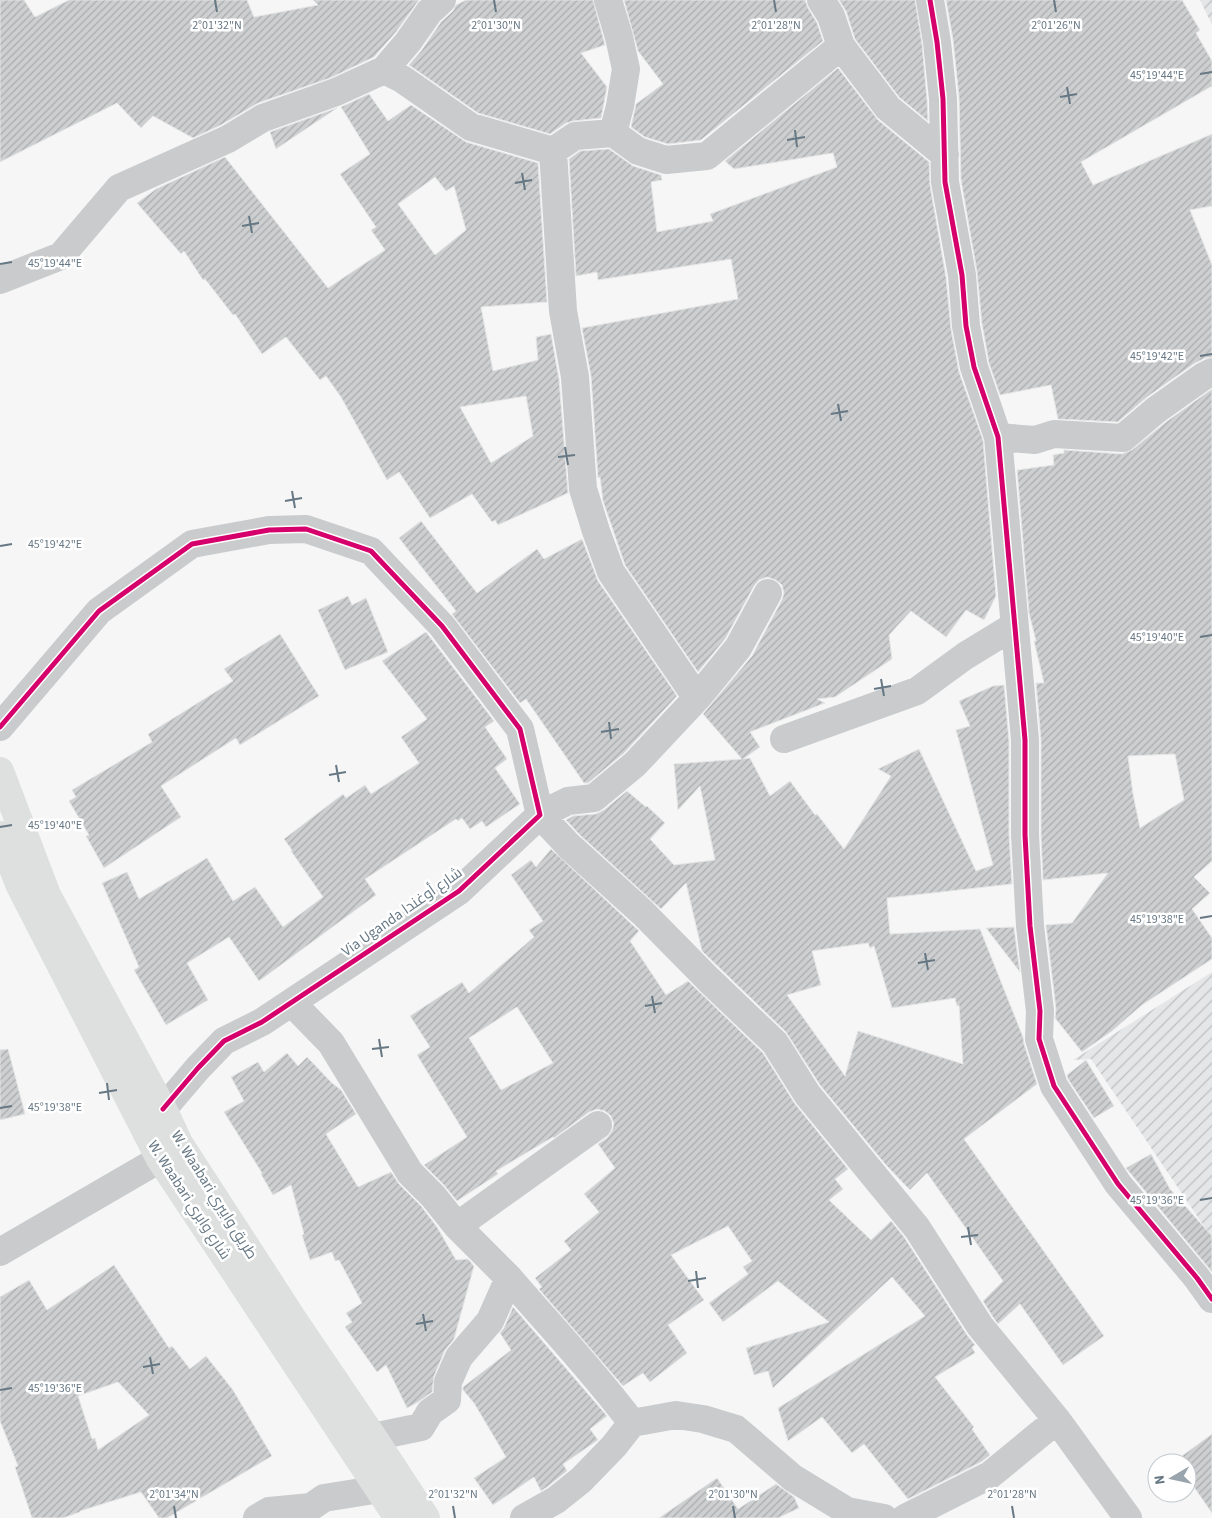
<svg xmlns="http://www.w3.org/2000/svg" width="1212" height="1518" viewBox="0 0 1212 1518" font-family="'Source Sans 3',Cairo,sans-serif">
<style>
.industrial{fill:url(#industrial-furrows)}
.building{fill:url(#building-hatch);stroke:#e6e6e6;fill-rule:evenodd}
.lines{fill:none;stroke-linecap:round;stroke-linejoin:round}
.minor{stroke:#c9cbcc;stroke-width:28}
.major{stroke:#dedfdf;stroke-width:28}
.cycleway-casing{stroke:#fff;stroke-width:8}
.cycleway{stroke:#d6006c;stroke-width:5}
.ticks{fill:none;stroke:#677885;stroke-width:2}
.labels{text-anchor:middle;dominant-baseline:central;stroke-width:5;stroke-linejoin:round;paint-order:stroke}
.street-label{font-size:15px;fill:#677885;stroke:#fff}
.ticks-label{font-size:12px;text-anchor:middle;fill:#677885;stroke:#fff;stroke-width:5;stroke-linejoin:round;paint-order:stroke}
</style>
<defs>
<pattern id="industrial-furrows" width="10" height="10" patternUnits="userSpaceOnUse" patternTransform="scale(1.25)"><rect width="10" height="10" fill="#e5e6e7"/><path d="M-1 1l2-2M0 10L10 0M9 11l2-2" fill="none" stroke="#bdbfc1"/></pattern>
<pattern id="building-hatch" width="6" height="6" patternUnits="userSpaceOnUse" patternTransform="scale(1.25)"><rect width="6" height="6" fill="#cdcfd0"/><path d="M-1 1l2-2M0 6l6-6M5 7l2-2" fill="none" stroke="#aaadae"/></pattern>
</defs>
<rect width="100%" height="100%" fill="#f6f6f6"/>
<path class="industrial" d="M1200 0H1212V25Z
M1212 972V1238L1091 1059 1073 1060Z"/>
<path class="building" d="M0 0H24L35 17 69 0H247L254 17 318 5 313 0H419L396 32 374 57 330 78 258 103 221 125 193 138 153 116 141 128 117 103 0 162Z
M466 0H593L605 45 581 53 607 87 601 118 573 121 566 123 550 134 478 113 409 65 421 51 441 22 453 11 456 5Z
M624 0H805L808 8 817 23 823 41 701 140 668 144 645 137 631 127 636 104 663 84 638 51Z
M839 0H915L922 44 927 100 928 121 899 97 855 39 846 11Z
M946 0H1182L1200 30 1196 33 1212 61V86L1081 162 1093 185 1212 134V206L1190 210 1212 265V357L1205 358 1195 363 1147 397 1118 422 1058 419 1051 385 1000 395 989 363 982 324 977 272 961 180 959 97 953 40Z
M838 68 878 120 929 162 930 185 946 277 951 329 959 372 983 440 996 596 984 620 966 610 946 637 911 611 889 635 892 659 835 697 817 699 825 703 750 732 760 747 743 759 750 758 770 796 790 781 815 815 817 814 844 849 891 776 878 769 919 749 976 871 993 865 956 730 970 726 959 701 993 686 1004 685 1009 741V835L1012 884 887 898 890 934 980 929 1023 1037 1024 1044 1037 1084 964 1139 1104 1336 1063 1365 1020 1304 998 1324 993 1317 983 1301 1003 1281 927 1173 910 1190 886 1165 820 1085 786 1032 702 951 686 883 661 909 580 835 566 820 573 816 596 814 604 810 627 791 646 807 647 806 665 823 650 839 674 865 715 860 700 786 678 810 674 764 742 759 703 714 752 656 782 600 784 593 782 585 776 580 767 577 759 580 754 586 725 639 698 672 625 565 603 501 600 477 598 478 591 376 582 328 738 299 731 259 598 280 597 272 576 276 569 159 580 151 609 149 633 166 661 175 662 180 651 182 657 232 713 221 710 214 837 167 833 153 734 169 725 161ZM868 943 870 948 874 946 892 1008 955 998 957 1006 959 1005 963 1064 858 1031 845 1076 787 995 821 985 812 951Z
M369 94 388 121 411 105 466 142 538 163 547 302 481 307 493 371 538 360 536 337 551 334 559 379 568 493 498 525 495 520 492 522 472 494 430 518 399 472 387 480 341 397 326 376 320 380 286 337 262 354 235 314 233 315 205 279 203 280 184 251 181 254 137 203 156 189 225 157 328 288 385 250 371 230 376 227 340 174 370 154 341 107ZM435 177 446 191 454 186 466 230 435 255 398 204ZM526 396 533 436 491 463 460 407Z
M337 108 276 149 270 132Z
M1212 389V861L1194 877 1210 893 1192 909 1212 938V959L1142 1005 1112 1031 1082 1052 1055 1018 1056 1009 1046 925 1072 923 1108 873 1043 880 1041 835V740L1036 683H1044L1034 641H1036L1029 613 1017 470 1054 465 1053 455 1064 453V450L1122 454 1132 450 1166 422ZM1175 754 1184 800 1140 828 1133 794 1128 756Z
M421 521 477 593 537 549 544 559 582 539 598 581 677 696 624 753 588 783H584L526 699 520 703 452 614 456 611 399 538Z
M348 596 352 605 366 598 388 652 345 670 318 610Z
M426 632 494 721 485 727 507 759 495 768 520 804 486 827 482 821 470 829 462 818 458 821 456 819 365 879 376 895 259 981 229 937 187 963 208 1000 166 1025 134 970 139 967 102 883 127 872 139 899 207 858 233 901 255 887 283 927 323 897 291 851 292 850 284 839 343 794 346 798 365 785 371 794 419 763 401 737 427 719 382 661Z
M280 634 319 696 240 745 236 738 161 786 181 817 104 868 86 836 89 835 69 801 76 797 72 790 152 742 148 734 233 681 224 669Z
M551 849 639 931 630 941 666 995 688 981 763 1053 795 1104 848 1169 835 1179 843 1189 829 1200 871 1240 891 1221 904 1237 967 1335 975 1345 972 1347 975 1353 935 1377 974 1427 972 1429 990 1455 981 1462 908 1499 864 1444 852 1453 822 1417 788 1441 778 1408 925 1316 892 1277 773 1388 768 1371 754 1375 746 1348 829 1322 778 1281 723 1322 709 1303 748 1274 743 1267 752 1261 728 1226 671 1255 704 1300 668 1325 687 1353 650 1382 643 1373 623 1386 539 1289 542 1287 535 1278 571 1250 564 1241 599 1212 584 1194 615 1168 598 1144 607 1138 612 1131 614 1124 611 1116 605 1111 597 1109 589 1112 554 1138 553 1137 496 1171 498 1174 457 1201 444 1185 424 1165 467 1137 417 1055 430 1047 410 1016 462 982 469 993 534 937 529 930 543 921 511 875 531 860 536 867ZM517 1007 553 1063 501 1090 469 1038Z
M1014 927V928L1020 972 986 928Z
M8 1049 25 1114 0 1120V1050Z
M287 1053 298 1066 307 1057 332 1083 341 1090 356 1114 326 1134 358 1187 391 1172 399 1184 421 1206 437 1227 456 1260 468 1259 474 1266 454 1339 445 1350 434 1376 432 1392 418 1402 407 1408 386 1365 377 1372 345 1327 352 1322 346 1313 362 1303 339 1260 335 1261 332 1252 310 1260 302 1235 304 1234 291 1185 273 1195 261 1174 262 1173 224 1112 244 1101 231 1077 258 1062 264 1072Z
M1086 1060 1114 1106 1094 1118 1068 1079 1067 1075Z
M1151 1154 1170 1189 1212 1236V1272L1126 1168Z
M114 1265 169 1348 172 1346 190 1369 206 1356 233 1390 272 1456 167 1518H159L141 1492 80 1511V1512L63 1518H32L15 1467 18 1466 0 1421V1297L29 1280 47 1310ZM118 1382 149 1415 98 1450 95 1438 92 1439 78 1396Z
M513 1307 607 1416 590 1429 598 1440 563 1464 567 1471 547 1487 541 1491 534 1477 493 1505 474 1478 506 1457 474 1403 463 1390V1387L511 1350 500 1333 504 1328Z
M1212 1434V1513L1187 1477V1463H1177L1175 1461Z
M717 1478 738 1509 776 1484 794 1497 799 1508 778 1518H659Z"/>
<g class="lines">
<path class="minor" d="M608 0 619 37 626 69 620 106 613 133
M821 0 831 16 841 46 888 108 945 155
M930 0 937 42 943 99 945 182 962 275 966 326 974 367 998 437 1025 740V835L1030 926 1040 1011 1039 1039 1054 1086 1118 1184 1197 1278 1212 1299
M384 70 408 42 429 12 442 0
M0 280 61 256 119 188 228 139 263 118 336 92 384 70 402 79 471 127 553 151
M998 437 1035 440 1054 434 1123 438 1156 410 1204 376 1212 372
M768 593 738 648 697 698 635 764 594 798 568 801 540 815 569 846 643 913 709 980 775 1043 807 1094 917 1228 980 1326 1057 1420 1128 1518
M697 698 611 572 596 531 583 489 575 377 563 311 553 151 575 136 613 133 638 151 666 160 707 156 841 46
M0 727 99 611 192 544 269 530 306 529 371 551 442 626 520 729 540 815 459 891 262 1022 224 1041 198 1068 163 1109
M784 739 917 691 965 656 1014 626
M292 1003 331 1043 410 1173 433 1196 457 1226 509 1278 490 1321 459 1357 448 1382 447 1400 430 1412 421 1427 373 1437
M457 1226 598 1125
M0 1252 160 1159 178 1144
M509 1278C550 1326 594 1372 632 1423
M257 1518 269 1511 311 1507 324 1498 380 1489
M524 1518 556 1500 581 1480 614 1446 632 1423 676 1415 703 1419 736 1429 793 1478 847 1511 884 1518
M905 1518 990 1475 1057 1420"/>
<path class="major" d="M0 771 47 895 163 1109 179 1143 293 1319 373 1437 426 1518
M0 835 19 884 160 1159 398 1518"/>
<defs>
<path id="cycleway" d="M930 0 937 42 943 99 945 182 962 275 966 326 974 367 998 437 1025 740V835L1030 926 1040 1011 1039 1039 1054 1086 1118 1184 1197 1278 1212 1299
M0 727 99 611 192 544 269 530 306 529 371 551 442 626 520 729 540 815 459 891 262 1022 224 1041 198 1068 163 1109"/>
</defs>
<use href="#cycleway" class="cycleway-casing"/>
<use href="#cycleway" class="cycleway"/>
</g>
<path class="ticks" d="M215 0 217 12M494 0 496 12M774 0 776 12M1054 0 1056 12M1200 74 1212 72M1067 87 1070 104M1060 97 1077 94M795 130 797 147M787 140 805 137M522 173 525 190M515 183 532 180M249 216 252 233M242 226 259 223M0 264 12 262M1200 356 1212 354M838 404 841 421M831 414 848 411M565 447 568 465M558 457 575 455M292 491 295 508M285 501 302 498M0 546 12 544M1200 637 1212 635M881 679 884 696M874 689 891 686M609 722 611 739M601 732 619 729M336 765 339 782M329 775 346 772M0 827 12 825M1200 918 1212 916M925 953 928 970M918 963 935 960M652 996 655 1013M645 1006 662 1003M379 1039 382 1057M372 1049 389 1047M107 1083 109 1100M99 1093 117 1090M0 1108 12 1106M1200 1200 1212 1198M968 1227 971 1245M961 1237 978 1235M696 1271 698 1288M688 1281 706 1278M423 1314 426 1331M416 1324 433 1321M150 1357 153 1374M143 1367 160 1364M0 1390 12 1388M174 1506 176 1518M453 1506 455 1518M733 1506 735 1518M1012 1506 1014 1518"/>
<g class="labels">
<g class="street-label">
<text transform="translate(402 912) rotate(-35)">Via Uganda شارع أوغندا</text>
<text transform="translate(214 1195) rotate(58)">W. Waabari طريق وابيري</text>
<text transform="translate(189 1200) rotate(57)">W. Waabari شارع وابري</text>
</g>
</g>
<g class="ticks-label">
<text x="217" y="29">2°01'32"N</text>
<text x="496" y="29">2°01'30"N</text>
<text x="776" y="29">2°01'28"N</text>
<text x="1056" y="29">2°01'26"N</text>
<text x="1157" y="79">45°19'44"E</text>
<text x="55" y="267">45°19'44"E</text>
<text x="1157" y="360">45°19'42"E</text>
<text x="55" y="548">45°19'42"E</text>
<text x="1157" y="641">45°19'40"E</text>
<text x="55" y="829">45°19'40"E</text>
<text x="1157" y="923">45°19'38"E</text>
<text x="55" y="1111">45°19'38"E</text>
<text x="1157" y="1204">45°19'36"E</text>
<text x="55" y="1392">45°19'36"E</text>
<text x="174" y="1498">2°01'34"N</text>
<text x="453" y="1498">2°01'32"N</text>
<text x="733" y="1498">2°01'30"N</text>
<text x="1012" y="1498">2°01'28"N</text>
</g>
<g transform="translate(1172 1478) rotate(261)"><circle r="24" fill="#ffffff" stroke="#c2c9ce"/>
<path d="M0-4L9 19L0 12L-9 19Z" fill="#99a4ad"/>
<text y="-8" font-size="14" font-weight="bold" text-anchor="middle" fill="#677885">N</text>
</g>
</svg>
